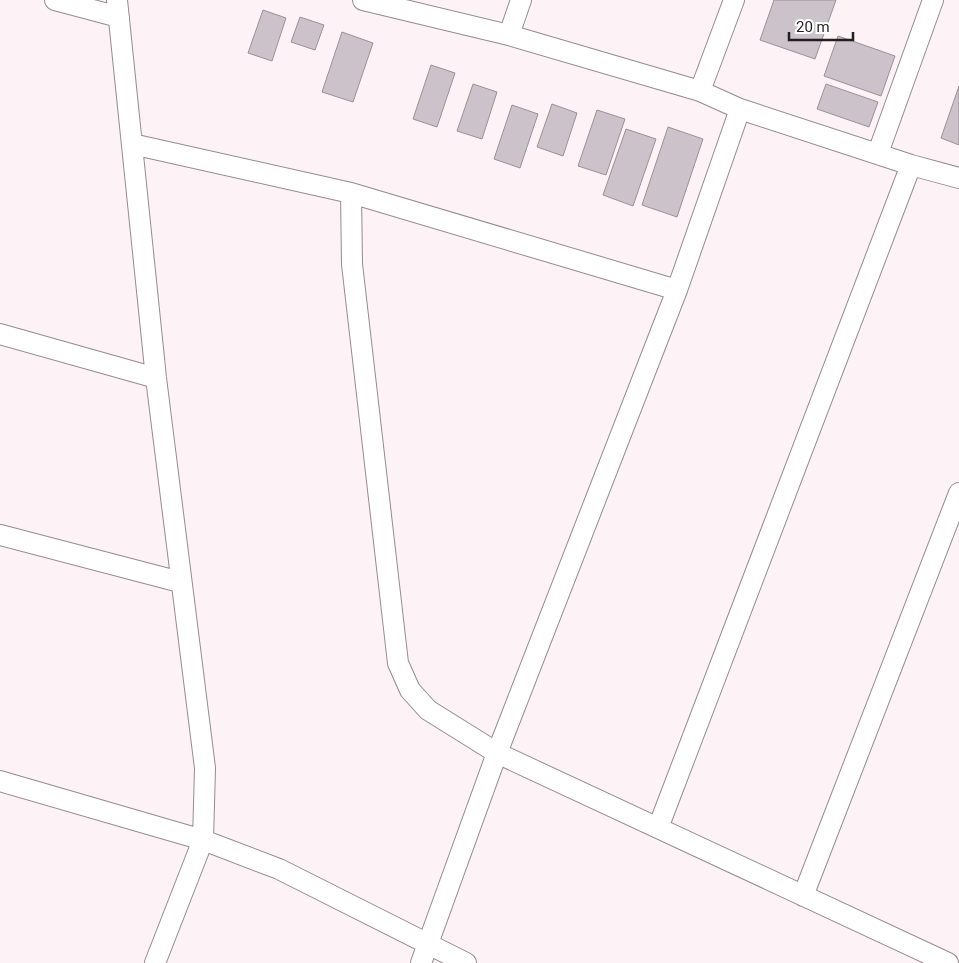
<svg xmlns="http://www.w3.org/2000/svg" width="959" height="963" viewBox="0 0 959 963" font-family="Roboto,sans-serif">
<style>
.building{fill:#ccc2c9;stroke:#9a9197}
.lines{fill:none;stroke-linecap:round;stroke-linejoin:round}
.street-casing{stroke:#968a8e;stroke-width:22}
.street{stroke:#fff;stroke-width:20}
</style>
<rect width="100%" height="100%" fill="#fdf3f6"/>
<path class="building" d="M774 0H836L815 59 760 40Z
M263 10 286 18 272 61 248 53Z
M300 17 324 25 315 50 291 42Z
M342 32 373 43 353 102 322 92Z
M838 36 895 56 881 96 824 76Z
M431 65 455 73 437 127 413 119Z
M473 84 497 92 482 139 457 131Z
M826 84 878 102 869 127 817 109Z
M959 86V145L941 138Z
M552 104 577 113 563 156 537 147Z
M512 105 538 114 520 168 494 159Z
M597 110 625 119 606 175 578 166Z
M668 127 703 139 677 217 642 205Z
M626 129 656 139 633 206 603 195Z"/>
<g class="lines">
<defs>
<path id="street" d="M55 0 119 17
M117 0 156 378 205 768 203 840 155 963
M363 0 509 35 700 91 740 109 911 165 959 178
M509 35 521 0
M700 91 734 0
M132 144 351 193
M878 153 933 0
M677 290 351 193 352 264 398 663 410 690 428 710 497 753 948 963
M0 334 156 378
M0 535 180 582
M0 781 203 840 279 869 466 963
M658 828 911 165
M803 896 959 493
M421 963 497 753 677 290 740 109"/>
</defs>
<use href="#street" class="street-casing"/>
<use href="#street" class="street"/>
</g>
<path d="M789 32v8h64v-8" fill="none" stroke="#231f20" stroke-width="2.5"/>
<text x="796" y="32" font-size="15" fill="#231f20" stroke="#ffffff" stroke-width="4" paint-order="stroke">20 m</text>
</svg>
